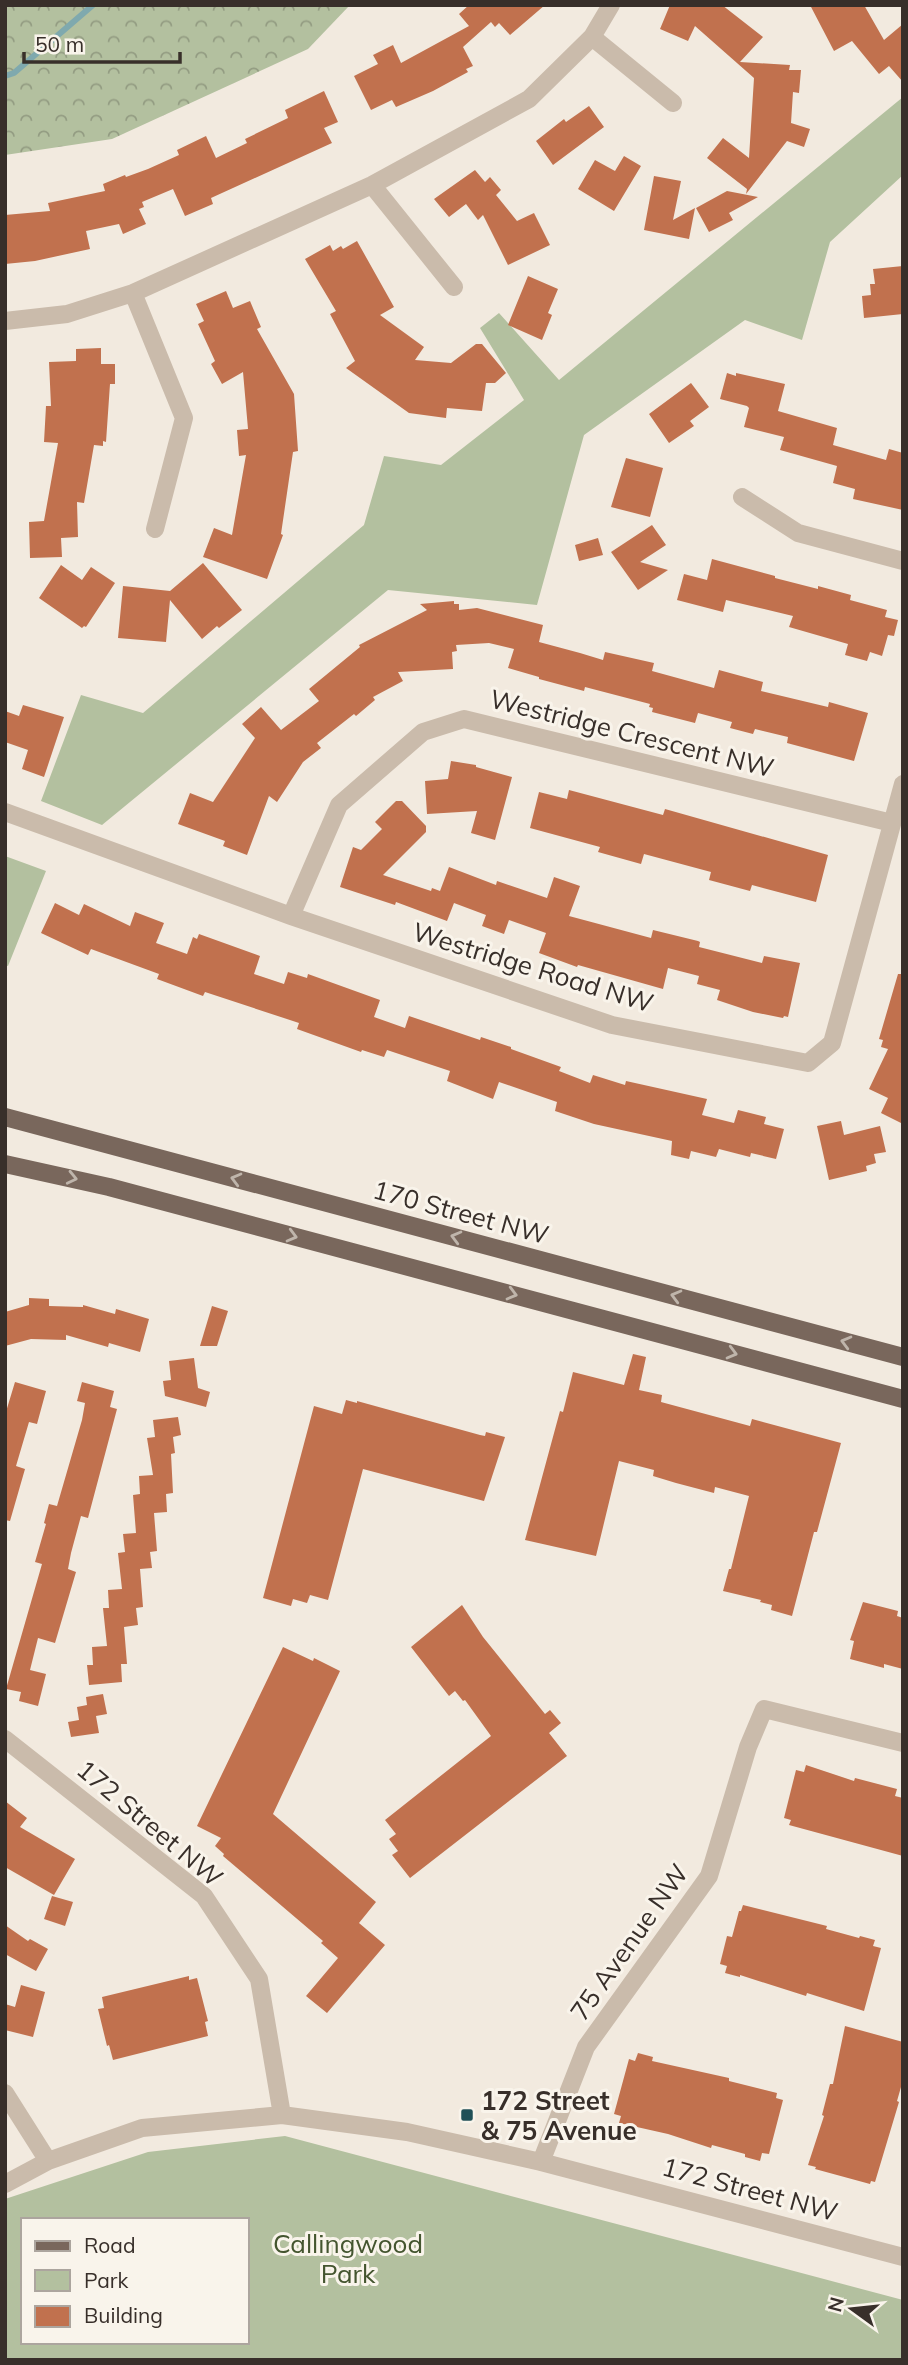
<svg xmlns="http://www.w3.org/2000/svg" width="908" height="2365" viewBox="0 0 908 2365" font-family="Mulish,sans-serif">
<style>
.forest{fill:url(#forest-crowns)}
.green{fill:#b3c09f;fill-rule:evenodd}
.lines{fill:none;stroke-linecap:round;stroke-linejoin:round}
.stream{stroke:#7fa9ae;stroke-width:6}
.building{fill:#c1714e}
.minor{stroke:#cabbab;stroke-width:18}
.major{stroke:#79675c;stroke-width:18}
.oneway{stroke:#bfb5ab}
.poi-dot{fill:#215057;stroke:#f9f4eb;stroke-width:2.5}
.labels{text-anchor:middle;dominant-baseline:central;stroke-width:6;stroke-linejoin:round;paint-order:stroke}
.street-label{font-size:26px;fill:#382f2a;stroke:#f9f4eb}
.poi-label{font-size:26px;font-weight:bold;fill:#382f2a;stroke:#f9f4eb;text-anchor:start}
.park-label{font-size:26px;fill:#44552f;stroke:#f9f4eb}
</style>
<defs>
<pattern id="forest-crowns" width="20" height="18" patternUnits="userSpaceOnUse" patternTransform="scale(1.75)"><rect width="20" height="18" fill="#b3c09f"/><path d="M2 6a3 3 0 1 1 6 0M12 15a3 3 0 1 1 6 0" fill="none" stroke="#939c82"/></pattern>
</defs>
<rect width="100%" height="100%" fill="#f2eadf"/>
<path class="forest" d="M5 5H350L308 49 112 139 5 155Z"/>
<path class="green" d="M903 97V175L830 242 802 340 745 320 584 435 537 605 388 590 102 825 41 801 81 695 143 713 364 525 384 456 441 465 524 400 480 328 499 313 559 380Z
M5 856 46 871 8 966 5 965Z
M285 2136 903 2300V2360H5V2199L148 2152ZM23 2220H247V2342H23Z"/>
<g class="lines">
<path class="stream" d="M5 76 14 73 93 5"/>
</g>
<path class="building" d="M469 5H545L510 35 499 23 495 27 491 22 463 47 473 66 466 69 468 72 433 91 396 107 392 100 371 110 354 76 378 64 373 55 393 45 401 63 469 26 459 14Z
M670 5H722L763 37 740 62 790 65 789 70H801L799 93 793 92 791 123 810 129 804 147 787 141 746 194 747 189 707 158 723 138 749 158 754 78 695 26 688 41 660 29Z
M810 5H864L884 40 903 24V82L889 66 879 74 852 41 834 51Z
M324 91 338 122 324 128 332 143 211 198 213 204 185 216 173 189 142 202 144 207 139 209 146 224 123 234 119 224 86 231 90 249 35 261 5 264V215L50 211 48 203 105 191 103 184 125 175 126 177 148 169 179 155 177 150 206 136 216 158 247 143 245 139 288 118 285 110Z
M589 106 604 127 553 165 536 141 564 119 566 122Z
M624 156 641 166 614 211 578 189 595 160 615 171Z
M475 170 485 182 490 177 501 190 496 195 517 221 534 213 550 245 508 265 483 215 478 220 466 204 449 217 434 199Z
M654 176 681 181 673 220 695 208 689 239 644 230Z
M727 191 758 197 729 213 733 220 709 232 696 208Z
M357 241 394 307 380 315 424 347 415 360 451 363 476 344H482L506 373 495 383H486L482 411 447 408 446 418 409 413 346 368 355 361 330 314 336 311 305 259 330 245 333 251 341 246 343 249Z
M903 266V314L864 318 862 296 871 295 870 284H875L873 269Z
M528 276 558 289 548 313 552 315 542 340 508 325Z
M226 291 233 308 250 301 261 327 257 329 294 394 298 451 293 452 281 534 283 535 267 579 203 557 214 528 232 535 246 455 239 456 237 430 248 429 243 372 222 384 211 364 215 361 198 324 204 321 196 304Z
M101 348V364H115V384H110L106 442 103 441V446L94 445 84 503 77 502 78 537 61 538 62 557 30 558 29 522 44 521 58 443 44 442 46 406H51L49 362 76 361V349Z
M727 373 736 376V373L785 384 778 411 837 428 833 445 886 460 889 449 903 453V510L853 499 855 489 833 483 837 466 780 450 784 437 744 427 749 408 747 406 720 399Z
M691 383 709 407 690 421 694 426 669 443 649 414Z
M626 458 663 468 650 517 611 507Z
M652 525 666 545 640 562 668 570 638 590 611 552Z
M598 538 603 555 579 561 575 545Z
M712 559 775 576V578L818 589V586L851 595 850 600 887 610 885 617 898 620 894 636 888 635 882 656 870 652 867 661 845 655 848 644 789 627 793 616 726 600 723 612 677 600 684 574 707 580Z
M203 563 242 610 219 628 217 626 202 639 170 600 166 642 118 638 123 586 170 591Z
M61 565 82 580 91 567 115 583 86 627 84 626 82 628 39 598Z
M454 601V604H459V610L477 608 543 625 539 642 580 653 603 660 605 652 654 663 652 671 714 688 719 670 763 682 761 691 828 707 829 702 868 713 854 761 787 743 788 737 755 729 753 734 730 728 732 722 698 713 695 723 652 712 653 708 649 707 650 704 585 687 584 691 539 679V677L508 668 514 649 489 643 456 645 457 651 452 652 453 669 398 672 403 681 373 697 375 700 356 716 354 714 317 743 321 748 303 762 277 802 269 796 247 855 223 846 225 841 178 824 190 793 213 802 255 738 242 724 261 707 281 730 319 701 309 689 360 647 359 645 427 610 420 604Z
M23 705 64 717 44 777 22 769 28 750 5 742V711L19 716Z
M451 761 476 765V767L512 777 495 840 471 833 477 811 427 814 425 781 448 779Z
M569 790 663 815 665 809 828 855 816 902 752 885 750 891 709 880 711 872 644 854 641 864 598 852 600 847 530 828 539 792 567 799Z
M396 801H402L426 826V832L383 875 431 891 432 888 440 891 449 867 496 885 497 881 547 898 554 877 580 886 569 916 651 938 653 930 698 941 700 942 699 947 762 963 764 956 800 963 788 1017 784 1016 783 1018 753 1012 717 1000 720 990 697 984 699 976 668 968 663 989 578 965 577 967 539 953 546 933 509 920 504 934 482 926 486 915 454 903 447 921 396 902 395 905 340 887 353 847 361 850 382 829 375 822Z
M55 903 79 915 84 904 130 926 135 912 164 923 156 943 187 954 193 937 197 939 199 934 260 956 254 974 284 984 288 972 307 978 308 974 380 1000 374 1017 405 1028 409 1016 480 1040 481 1037 511 1047V1049L561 1067 559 1071 590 1083 593 1075 625 1085 626 1081 707 1099 702 1115 734 1123 738 1110 766 1117 764 1124 784 1129 776 1159 751 1153 750 1157 719 1149 716 1157 691 1151 689 1159 671 1155 672 1141 594 1124 555 1111 557 1102 499 1082 493 1099 447 1081 450 1071 387 1050 384 1057 362 1050 361 1052 297 1029 299 1023 205 992 203 996 157 979 159 974 91 949 88 955 41 933Z
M898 974H903V1124L881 1113 888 1098 869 1089 888 1049 881 1047 883 1040 879 1039Z
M841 1121 844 1135 880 1126 886 1152 874 1154 876 1163 866 1166 867 1171 829 1180 817 1126Z
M29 1298 49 1299V1306L83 1307V1305L115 1314 116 1309 149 1319 140 1352 109 1343 108 1347 66 1335V1340L31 1339 5 1346V1312L29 1305Z
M212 1306 228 1311 217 1346H200Z
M633 1354 646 1357 639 1390 662 1395 661 1402 750 1426 752 1419 841 1443 817 1532H814L792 1616 771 1610 772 1605 760 1602 761 1600 723 1591 729 1569H731L749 1496 715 1487 714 1493 676 1483 653 1476 654 1470 619 1461 596 1556 525 1540 560 1411 563 1412 573 1372 624 1385Z
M194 1358 198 1388 210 1392 206 1407 165 1396 163 1381 171 1380 169 1361Z
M15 1382 46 1391 37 1424 29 1422 16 1466 25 1469 10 1521 5 1520V1415Z
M82 1382 114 1391 110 1407 117 1409 88 1518 81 1516 71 1553 68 1569 76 1572 55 1643 38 1638 30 1670 46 1674 38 1706 19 1701 21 1692 6 1689 42 1564 35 1562 46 1524 44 1523 49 1504 57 1506 82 1420 85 1403 77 1401Z
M346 1400 357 1403V1401L480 1435 485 1436 486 1432 505 1437 484 1501 363 1469 328 1600 310 1595 307 1603 293 1599 291 1606 263 1598 314 1406 342 1414Z
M178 1417 181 1435 173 1437 175 1453 171 1454 173 1493 166 1494 167 1512 154 1513 157 1551 150 1552 152 1568 140 1569 143 1607 136 1608 138 1625 124 1627 127 1664H121L122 1682 89 1685 87 1665H93L92 1647 107 1646 103 1608H109L108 1590 122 1589 118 1553 125 1552 123 1534 136 1533 133 1495 140 1494 139 1476 153 1475 147 1438 155 1437 153 1420Z
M863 1602 898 1611 897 1616 903 1618V1669L884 1664V1668L850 1659 854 1641 850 1640Z
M462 1605 483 1637 545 1714 550 1710 561 1723 549 1733 567 1756 410 1878 392 1855 398 1851 389 1839 396 1834 385 1820 491 1736 465 1700 463 1701 455 1691 449 1696 411 1647Z
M283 1647 313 1661 314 1658 340 1671 273 1814 376 1902 359 1923 385 1945 327 2013 306 1996 338 1958 321 1943 323 1941 223 1856 224 1854 215 1846 221 1838 197 1826Z
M103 1694 107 1714 96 1716 99 1733 71 1737 68 1722 79 1720 77 1707 87 1705 86 1697Z
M806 1765 854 1781 855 1778 897 1789 895 1796 903 1798V1856L789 1825 791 1820 784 1818 796 1770 804 1772Z
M5 1801 27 1818 20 1827 75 1859 54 1895 5 1867Z
M52 1896 73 1902 65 1926 44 1919Z
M743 1905 827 1926 826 1929 859 1938 860 1936 875 1940 873 1946 881 1948 864 2011 807 1993 806 1996 740 1975V1977L725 1973 727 1966 720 1964 727 1936 732 1937 739 1911H741Z
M5 1925 28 1941 30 1939 48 1949 36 1971 5 1954Z
M189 1976V1980L197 1978 208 2021 205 2022 208 2036 113 2060 109 2045 107 2046 98 2009 104 2008 102 1997Z
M21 1985 45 1992 33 2037 5 2030V2004L15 2007Z
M845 2026 903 2042V2080L897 2101 899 2102 875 2182 871 2181 870 2184 815 2169 816 2167 808 2165 824 2116 822 2115 830 2084H833Z
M638 2053 653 2057 652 2061 729 2078V2081L777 2093 776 2098 783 2100 769 2154 762 2153 760 2161 745 2157V2154L712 2145 711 2148 668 2134 619 2123 621 2116 614 2114 629 2059 635 2061Z"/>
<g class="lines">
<path class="minor" d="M592 37 673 103
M372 185 454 287
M133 293 184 418 155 529
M5 321 67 314 133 293 372 185 529 99 592 37 611 5
M742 497 798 533 903 561
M5 812 291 916 612 1025 808 1063 832 1043 903 784
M291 916 339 805 423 732 464 719 892 823
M5 1739 204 1896 259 1979 282 2115
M5 2093 48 2161
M541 2162 586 2047 709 1876 748 1747 764 1709 903 1743
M5 2184 48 2161 142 2128 282 2115 407 2132 541 2162 903 2257"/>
<path class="major" d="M5 1117 903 1357
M5 1164 109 1187 903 1399"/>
</g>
<defs><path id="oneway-chevron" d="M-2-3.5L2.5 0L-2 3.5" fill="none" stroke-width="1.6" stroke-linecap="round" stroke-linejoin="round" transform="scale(1.75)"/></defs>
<g class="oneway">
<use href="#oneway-chevron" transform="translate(72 1178) rotate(13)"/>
<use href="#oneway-chevron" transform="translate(236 1179) rotate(-165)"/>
<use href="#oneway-chevron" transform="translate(292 1236) rotate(15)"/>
<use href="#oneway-chevron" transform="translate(456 1237) rotate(-165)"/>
<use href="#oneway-chevron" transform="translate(512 1294) rotate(15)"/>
<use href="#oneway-chevron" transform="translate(676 1296) rotate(-165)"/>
<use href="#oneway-chevron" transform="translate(846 1342) rotate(-165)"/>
<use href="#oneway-chevron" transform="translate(732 1353) rotate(15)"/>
</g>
<rect class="poi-dot" x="460" y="2108" width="14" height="14" rx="3.5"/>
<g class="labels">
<g class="street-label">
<text transform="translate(632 733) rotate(14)">Westridge Crescent NW</text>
<text transform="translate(533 967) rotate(17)">Westridge Road NW</text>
<text transform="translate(461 1212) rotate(15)">170 Street NW</text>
<text transform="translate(150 1823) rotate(40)">172 Street NW</text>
<text transform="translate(629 1942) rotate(-55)">75 Avenue NW</text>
<text transform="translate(750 2189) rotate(15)">172 Street NW</text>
</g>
<g class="poi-label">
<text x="481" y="2100">172 Street<tspan x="481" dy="30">&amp; 75 Avenue</tspan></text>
</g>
<g class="park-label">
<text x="348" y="2243">Callingwood<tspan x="348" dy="30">Park</tspan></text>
</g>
</g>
<rect width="908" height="2365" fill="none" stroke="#382f2a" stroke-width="14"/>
<rect x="21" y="2218" width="228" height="126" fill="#f9f4eb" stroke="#aca59e" stroke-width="2"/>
<rect x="35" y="2241" width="35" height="10" fill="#79675c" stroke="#aca59e" stroke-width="2"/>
<text x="84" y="2253" font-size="21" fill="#382f2a">Road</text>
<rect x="35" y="2270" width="35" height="21" fill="#b3c09f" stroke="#aca59e" stroke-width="2"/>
<text x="84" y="2288" font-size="21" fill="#382f2a">Park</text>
<rect x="35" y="2306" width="35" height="21" fill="#c1714e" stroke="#aca59e" stroke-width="2"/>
<text x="84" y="2323" font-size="21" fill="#382f2a">Building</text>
<g transform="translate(852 2309) rotate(285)" stroke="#f9f4eb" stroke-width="5" paint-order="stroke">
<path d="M0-5L12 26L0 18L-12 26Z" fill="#382f2a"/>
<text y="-10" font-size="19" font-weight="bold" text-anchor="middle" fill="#382f2a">N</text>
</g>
<path d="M24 52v10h156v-10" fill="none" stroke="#382f2a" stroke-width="3.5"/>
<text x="35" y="52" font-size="21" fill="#382f2a" stroke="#f9f4eb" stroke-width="5" paint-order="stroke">50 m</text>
</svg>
